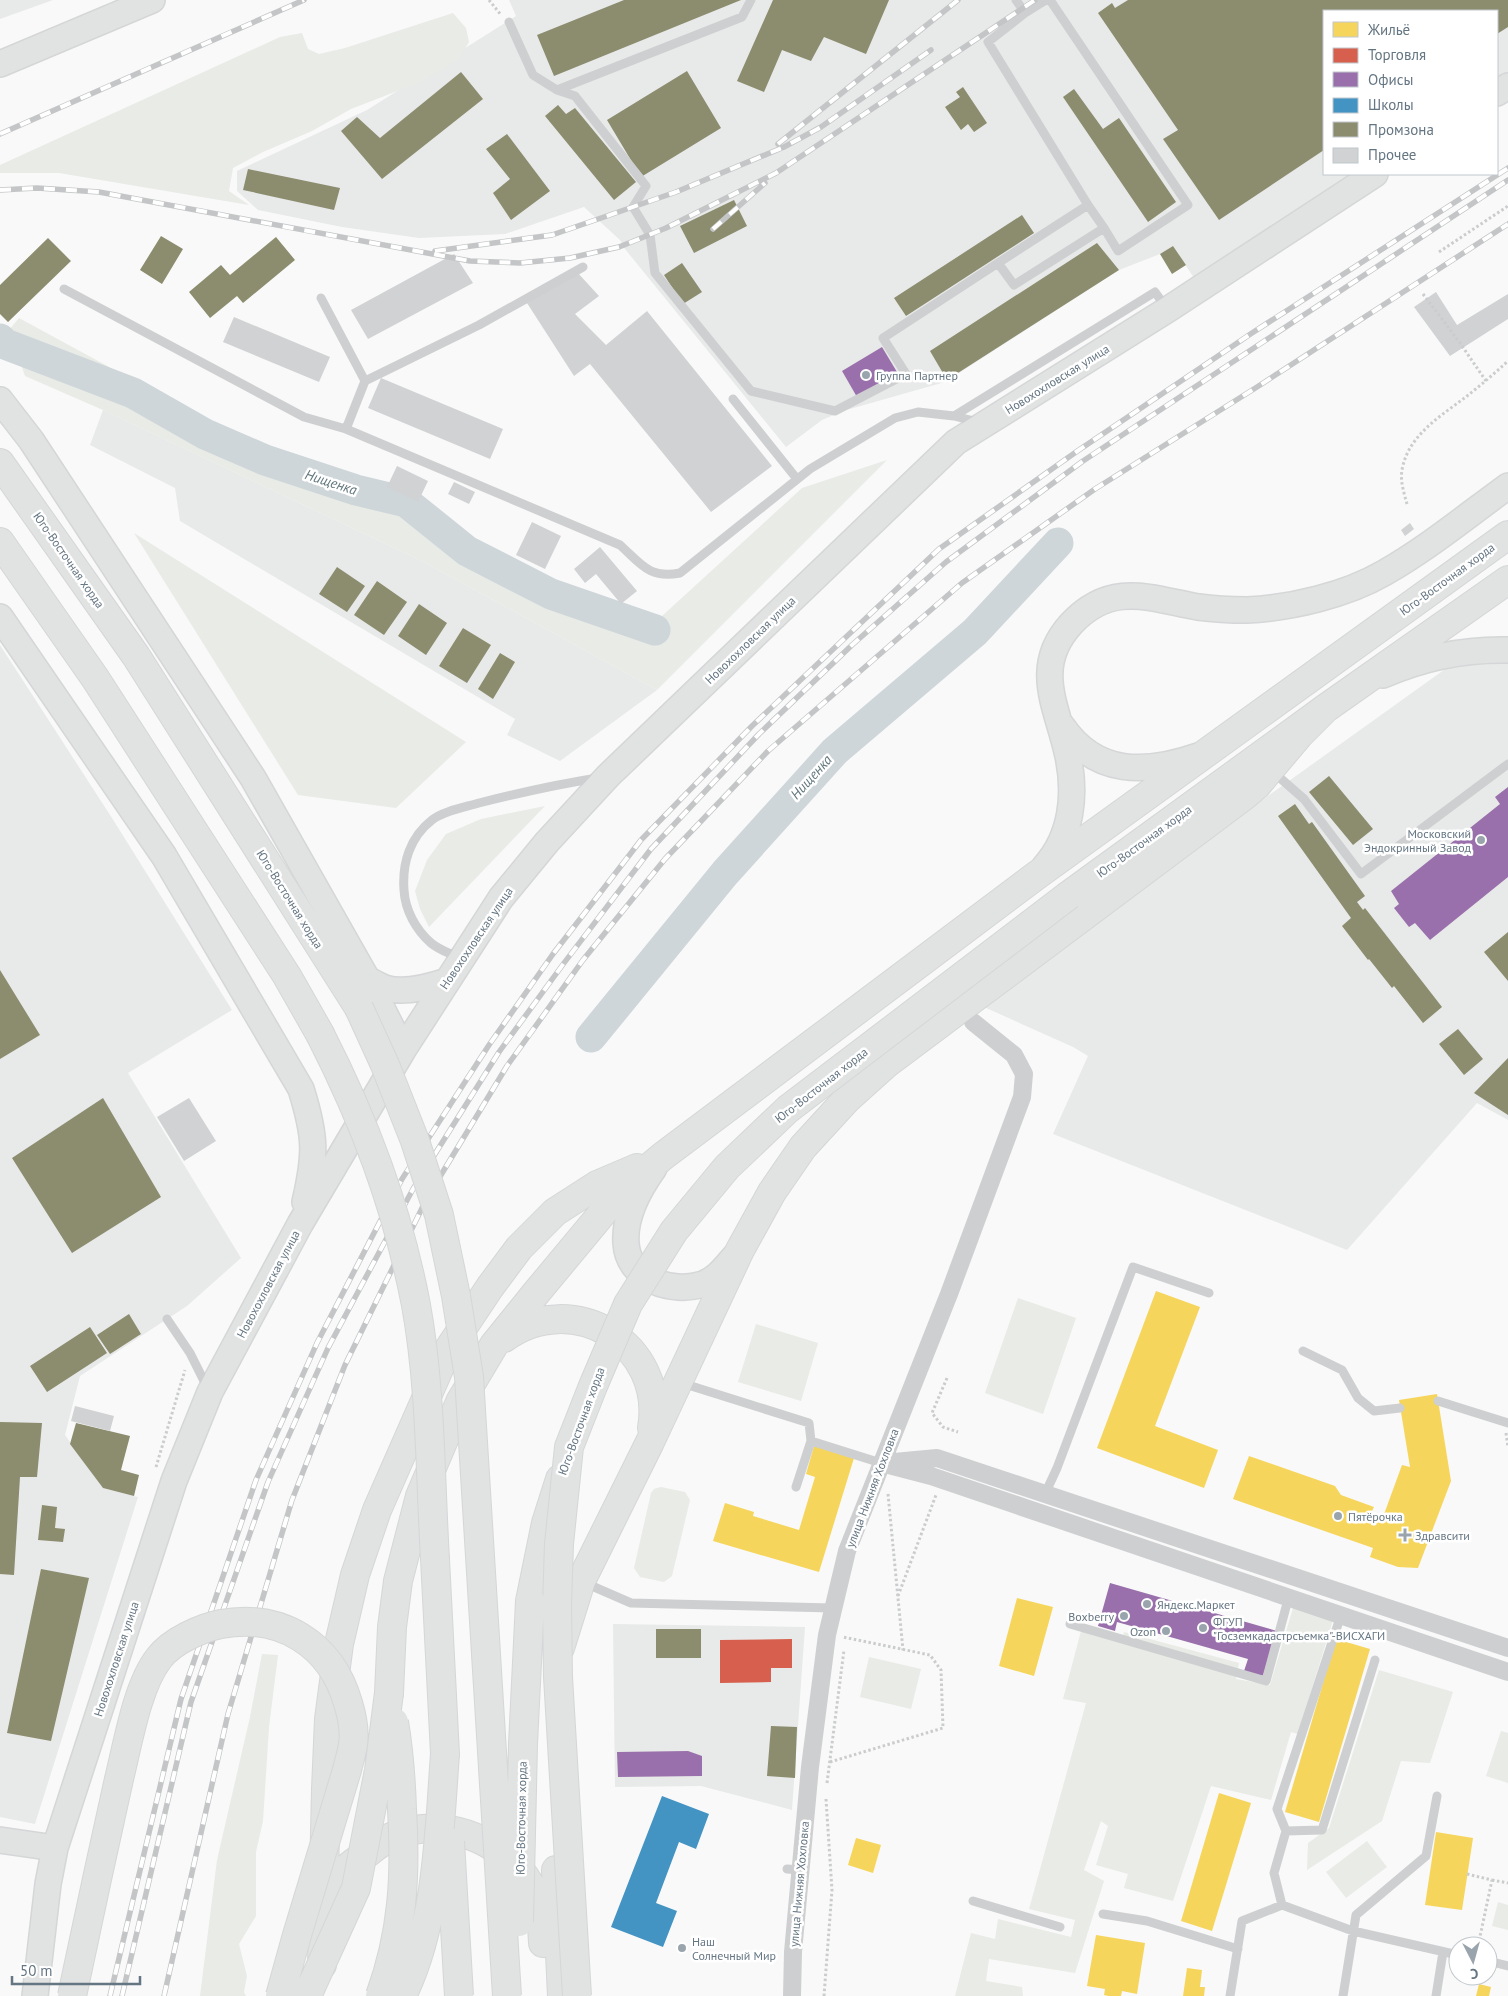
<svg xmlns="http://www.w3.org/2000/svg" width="1508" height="1996" viewBox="0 0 1508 1996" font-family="'PT Sans',sans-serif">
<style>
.built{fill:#e8e9e9}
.green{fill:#e8ebe6}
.homes{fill:#f6d55c}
.shops{fill:#d6604d}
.offices{fill:#9970ab}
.schools{fill:#4393c3}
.industry{fill:#8c8c6e}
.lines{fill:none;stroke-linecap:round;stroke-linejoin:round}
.river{stroke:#ced6d9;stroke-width:31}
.building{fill:#d0d2d3}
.secondary-casing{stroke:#d5d6d7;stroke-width:28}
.primary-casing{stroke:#d5d6d7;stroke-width:30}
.path{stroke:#cbcccd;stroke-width:3;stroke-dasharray:2.5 2.5;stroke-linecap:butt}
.lane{stroke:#cecfd0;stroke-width:9}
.street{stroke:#cecfd0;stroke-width:18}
.secondary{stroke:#e1e2e2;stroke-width:25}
.primary{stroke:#e1e2e2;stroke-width:28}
.rail-casing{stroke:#c3c5c6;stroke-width:5.5}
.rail{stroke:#fff;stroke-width:4;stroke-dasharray:11;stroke-linecap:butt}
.primary-bridge-casing{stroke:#d5d6d7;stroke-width:30;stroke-linecap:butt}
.primary-bridge{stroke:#e1e2e2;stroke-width:28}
.poi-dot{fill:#99a4ac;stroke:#fff;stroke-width:2}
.labels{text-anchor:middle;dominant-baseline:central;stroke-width:5;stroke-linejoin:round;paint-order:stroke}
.poi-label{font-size:12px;fill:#657683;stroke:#fff;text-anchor:start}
.street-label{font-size:12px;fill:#657683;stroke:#fff}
.water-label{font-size:14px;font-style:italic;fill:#60757c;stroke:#fff}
</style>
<rect width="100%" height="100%" fill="#f9f9f9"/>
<path class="built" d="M0 0H53L0 19Z
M509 0H1508V76L1497 84V11H1324V174H1362L1198 284 1173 246 1160 254 1119 270 945 382 843 411 822 420 786 447 625 249 620 240 584 207 505 234 419 238 342 227 258 210 237 191V171L367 110 516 16Z
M103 410 422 561 657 690 560 761 507 735 515 719 180 521 175 488 90 445Z
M0 645 112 818 232 1010 128 1073 241 1258 187 1306 80 1376 65 1435 103 1488 138 1497 35 1824 0 1817Z
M1455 662 1508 664V1120L1477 1103 1347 1250 1053 1134 1088 1056 1073 1047 984 1007 1261 801Z
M613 1624 805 1627 792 1810 701 1786 615 1787Z"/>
<path class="green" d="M453 13 466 28 469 42 459 59 418 83 351 109 312 131 263 152 233 168 229 191 249 205 59 173H0V165L280 37 302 33 308 49 319 54 345 48Z
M19 318 225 430 561 583 662 616 802 488 887 460 657 690 422 561 103 410 25 376 9 330Z
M134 533 466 742 396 808 298 795Z
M545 806 429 927 420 909 415 891 427 860 446 834 481 819Z
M1018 1298 1076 1318 1043 1414 985 1393Z
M756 1324 818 1343 801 1401 738 1382Z
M661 1487 685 1492 690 1500 672 1576 664 1582 640 1577 634 1568 651 1493 654 1489Z
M1293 1608 1333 1620 1298 1734 1291 1732 1271 1800 1211 1786 1173 1901 1124 1888 1128 1874 1096 1865 1108 1826 1101 1821 1084 1870 1104 1881 1075 1973 989 1959 986 1981 1022 1987 1023 1996H955L971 1933 995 1939 998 1919 1071 1937 1075 1920 1029 1909 1086 1703 1063 1699 1081 1631 1122 1643 1124 1632 1239 1663 1236 1679 1270 1685Z
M262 1654 278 1655 269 1727 263 1821 256 1852V1916L239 1944 247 1976 244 1992 246 1996H200L217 1860 250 1717Z
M869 1657 921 1669 911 1709 860 1697Z
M1379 1670 1453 1692 1430 1763 1401 1761 1382 1821 1307 1870 1308 1843 1329 1828Z
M1501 1731 1508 1733V1783L1486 1776Z
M1367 1841 1387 1867 1346 1898 1326 1872Z
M1498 1902 1508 1905V1930L1492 1926Z"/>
<path class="homes" d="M1156 1291 1200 1307 1155 1426 1218 1450 1204 1488 1097 1448Z
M1437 1394 1451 1481 1418 1568 1398 1567 1370 1557 1373 1548 1233 1499 1249 1456 1335 1486 1341 1495 1374 1507 1371 1513 1383 1517 1402 1465 1410 1467 1399 1400Z
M814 1446 854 1458 819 1572 713 1541 725 1503 754 1512 753 1516 799 1530 815 1477 806 1474Z
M1017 1598 1053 1607 1034 1676 999 1666Z
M1336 1639 1370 1649 1319 1822 1285 1812Z
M1219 1793 1251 1803 1212 1931 1181 1921Z
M1436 1832 1473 1838 1462 1910 1425 1905Z
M856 1838 881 1845 873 1873 848 1865Z
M1096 1935 1145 1943 1137 1994 1122 1991 1121 1996H1108L1104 1995 1105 1989 1087 1986Z
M1187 1968 1202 1970 1200 1987H1205L1204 1996H1183Z
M1479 1984 1491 1987 1489 1996H1476Z"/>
<path class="shops" d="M792 1639V1668H771V1682L720 1683V1640Z"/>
<path class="offices" d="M882 347 897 372 857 397 842 371Z
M1508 787V877L1430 940 1415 923 1409 927 1394 908 1399 904 1391 891 1500 804 1495 797Z
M1110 1583 1277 1631 1263 1676 1244 1671 1248 1659 1117 1622 1115 1631 1098 1626Z
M688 1751 702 1756V1776L618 1777 617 1752Z"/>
<path class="schools" d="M662 1796 709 1814 696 1849 679 1842 656 1903 677 1911 663 1947 611 1927Z"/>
<path class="industry" d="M624 0H741L554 76 537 35Z
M773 0H889L866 54 824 37 811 61 782 50 764 92 737 81Z
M1128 0H1508V27L1497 34V11H1324V150L1219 220 1163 139 1178 130 1098 13 1112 3 1115 8Z
M687 71 721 128 641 177 607 120Z
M461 72 483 99 382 179 341 131 357 117 380 138Z
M963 87 987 123 974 132 968 124 961 130 945 107 960 97 956 92Z
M1074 89 1103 129 1119 118 1176 202 1148 222 1063 97Z
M558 105 566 114 575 108 636 182 614 200 545 116Z
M507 134 550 191 511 220 493 193 510 179 486 149Z
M248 169 340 188 334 210 243 190Z
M734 200 747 226 694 253 680 226Z
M1022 215 1034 233 906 316 894 298Z
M161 236 183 249 162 284 140 270Z
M276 237 295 260 243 303 237 296 210 318 189 292 221 265 230 275Z
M48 238 71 261 8 322 0 314V285Z
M1097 243 1119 270 947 380 930 351Z
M1173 246 1186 265 1172 274 1160 254Z
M682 263 702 292 683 304 664 275Z
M337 567 365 586 347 612 319 594Z
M377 581 407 602 384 635 354 615Z
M419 604 447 623 426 655 398 636Z
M463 628 491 645 467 683 439 666Z
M500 653 515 662 493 699 478 689Z
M1329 776 1373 829 1353 845 1309 792Z
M1295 804 1309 824 1312 822 1365 896 1357 902 1363 910 1365 908 1442 1007 1423 1023 1394 986 1392 988 1369 959 1368 960 1342 926 1351 918 1278 816Z
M1508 932V981L1484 952Z
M0 970 40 1035 0 1059Z
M1458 1029 1483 1059 1464 1075 1439 1044Z
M1508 1058V1115L1474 1093Z
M103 1098 161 1197 72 1253 12 1158Z
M129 1314 141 1334 110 1354 97 1335Z
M90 1327 107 1353 47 1392 30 1366Z
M0 1422 42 1423 37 1477H20L14 1575 0 1574Z
M76 1423 130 1436 121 1470 139 1475 134 1496 103 1488 70 1444Z
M42 1505 57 1507 55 1528 65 1529 63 1542 38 1540Z
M41 1569 89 1578 51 1741 7 1733Z
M656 1629H701V1658H656Z
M771 1726 797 1727 795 1778 767 1776Z"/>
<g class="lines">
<path class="river" d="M0 339 5 344 133 393 205 434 265 460 356 490 406 502 467 551 551 594 655 630
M591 1037 725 873 835 751 975 632 1058 543"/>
</g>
<path class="building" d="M454 254 473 283 368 339 351 310Z
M577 272 599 296 575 314 606 345 647 311 772 466 711 512 590 364 574 376 527 303Z
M1436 292 1457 325 1508 294V319L1450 356 1414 307Z
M234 317 330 357 319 382 223 342Z
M381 378 503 429 490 459 368 408Z
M397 466 428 481 418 502 387 487Z
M454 482 475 492 469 504 448 494Z
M532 522 561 536 545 569 516 555Z
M1410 523 1414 529 1405 536 1401 530Z
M600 547 637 591 621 604 596 574 585 583 574 569Z
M189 1098 216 1141 184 1161 157 1117Z
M75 1406 114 1416 110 1431 71 1421Z"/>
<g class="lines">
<defs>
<path id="secondary" d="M0 64 152 0
M1497 93 1508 86
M0 400 31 440 253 778 367 979 403 1050
M0 617 164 856 301 1089C316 1137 316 1154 305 1202
M1383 675C1424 657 1464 649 1508 650
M1062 726C1096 776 1146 774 1198 756
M1045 866C1072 836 1076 794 1068 756 1058 708 1031 668 1071 624 1111 581 1149 598 1198 607 1213 609 1231 610 1247 610 1291 608 1346 595 1384 573 1428 548 1468 515 1508 486
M367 979C373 982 379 986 385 988 404 994 429 987 447 981
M654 1168C639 1189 624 1216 626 1243 628 1280 672 1294 703 1284 717 1279 726 1266 735 1256
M0 1840 55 1848
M35 1996 48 1884 55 1848 174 1481 210 1392 300 1224 403 1050 501 898 547 842 608 776 956 442 1167 310 1375 174"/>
<path id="primary" d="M0 463 136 656 359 1008
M0 542 95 678 287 976 320 1034
M1069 895 1326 708 1508 580
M504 1338C573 1288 666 1344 652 1428
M435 1559 445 1754
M530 1601 546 1523 560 1479
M560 1648 581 1581 650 1442 740 1250 772 1192 803 1147 847 1099 886 1064 1244 796 1257 785 1299 735 1326 708
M389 1693 392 1627 398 1581 420 1496 460 1402 494 1345 536 1293 620 1192 663 1156 1037 875 1508 535
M556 1870 562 1996
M329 1909C331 1900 333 1891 336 1883 343 1868 356 1861 369 1852 377 1845 388 1838 398 1834 451 1816 512 1844 535 1894 542 1909 542 1927 543 1943
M322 1965 326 1789 329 1719 339 1644 355 1575 377 1510 446 1353 490 1287 519 1248 555 1212 597 1185 637 1168"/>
</defs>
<use href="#secondary" class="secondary-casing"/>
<use href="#primary" class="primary-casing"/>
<path class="path" d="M489 0 501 15
M1439 252 1508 206
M1423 294 1460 343 1486 381
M1407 504C1404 493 1400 481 1402 470 1408 435 1441 416 1467 396 1481 385 1495 373 1508 361
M947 1378 932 1413 943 1427 958 1432
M1506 1433 1508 1447
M156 1467 185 1370
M888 1494 903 1650
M898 1596 936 1495
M830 1762 943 1728 941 1670 930 1655 843 1637
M827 1783 844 1650
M1467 1874 1492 1880 1478 1946
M1492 1880 1508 1883
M824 1996 832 1890 826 1799"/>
<path class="lane" d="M1016 0 1025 13
M1046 0 1025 13 988 42 1088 205 998 263 1014 285 1104 228 1118 251 1188 205 1050 0
M509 22 533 75 557 90 575 96 646 186 633 207 650 235 655 273 751 391 835 411 906 374 883 338 998 263
M557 90 742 17 751 0
M1088 205 1104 228
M583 267 479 325 365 381 346 429 620 545C641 564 649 579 680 573L810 469 895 418 918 412 954 416 978 422
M64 289 304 417 346 429
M321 298 365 381
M733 399 797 479
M954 416 1155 292 1167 309
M1272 771 1304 799 1361 874 1508 764
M461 959C452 954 439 950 431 943 416 930 405 910 404 890 402 863 410 837 432 820 443 811 466 807 479 803 519 793 558 784 598 778
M167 1319 190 1353 207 1387
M1303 1351 1342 1370 1358 1398 1374 1411 1400 1408
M688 1385 809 1423 811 1441 796 1487
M1438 1401 1508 1423
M811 1441 881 1463
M1045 1494 1057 1468 1133 1267 1209 1293
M585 1583 631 1603 832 1608
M1070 1624 1266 1681 1286 1607
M1286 1831 1322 1830 1375 1660
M787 1869 801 1870
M973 1901 1060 1927
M1282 1905 1274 1873 1286 1831 1277 1809 1341 1615
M1103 1914 1147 1921 1238 1949
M1488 1961 1508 1966
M1230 1996 1242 1921 1282 1905 1353 1931 1458 1955
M1343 1996 1356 1915 1426 1856 1437 1796
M1436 1996 1443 1952"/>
<path class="street" d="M894 1462 937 1458 1508 1648
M881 1463 931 1476 1508 1672
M792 1996 793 1952 810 1767 827 1635 847 1551 949 1294 1022 1097 1024 1074 1014 1055 973 1022"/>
<use href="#secondary" class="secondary"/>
<use href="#primary" class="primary"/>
<defs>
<path id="rail" d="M0 134 304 0
M778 144 958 0
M0 190 37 188 99 192 470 261 520 263 570 258 619 247 666 228 776 173 1035 0
M713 229 765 183
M435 251 552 235 676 192 784 147 821 127 931 50
M110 1996 181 1699 256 1480 317 1343 402 1179 489 1045 553 954 641 840 752 726 939 549 1076 452 1252 333 1508 168
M122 1996 191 1702 268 1482 328 1348 413 1189 499 1052 564 963 651 849 759 734 852 645 946 562 1083 461 1508 180
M164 1996 228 1714 292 1500 345 1365 427 1198 507 1066 583 960 665 859 768 751 962 583 1095 489 1257 387 1508 224"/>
</defs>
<use href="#rail" class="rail-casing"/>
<use href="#rail" class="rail"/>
<defs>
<path id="primary-bridge" d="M359 1008 385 1065 415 1141 439 1215 456 1296 469 1377 507 1996
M320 1034C365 1122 397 1207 416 1305 431 1388 430 1474 435 1559
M450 1842 459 1996
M519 1922 523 1744 530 1601
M72 1996C87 1924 103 1851 119 1779 128 1743 137 1686 159 1658 172 1641 201 1628 221 1624 281 1613 331 1644 348 1703 352 1716 355 1731 353 1744 352 1753 349 1761 347 1770L297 1935 280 1996
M307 1996 356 1888 379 1770 389 1693
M380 1996C403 1933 406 1875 402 1809 401 1779 399 1751 394 1722
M402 1996C438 1923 439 1833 445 1754
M577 1996 558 1677 557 1605 559 1544 569 1447 593 1386 628 1304 674 1231 727 1167 788 1109 1069 895"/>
</defs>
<use href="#primary-bridge" class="primary-bridge-casing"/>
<use href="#primary-bridge" class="primary-bridge"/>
</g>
<g class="poi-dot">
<circle cx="866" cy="375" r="5"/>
<circle cx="1481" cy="840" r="5"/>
<circle cx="1338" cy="1516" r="5"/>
<path d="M1402.5 1527.5h5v5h5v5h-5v5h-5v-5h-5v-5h5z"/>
<circle cx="1147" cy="1604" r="5"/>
<circle cx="1124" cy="1616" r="5"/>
<circle cx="1203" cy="1628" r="5"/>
<circle cx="1166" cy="1631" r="5"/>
<circle cx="682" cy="1948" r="5"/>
</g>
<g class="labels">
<g class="poi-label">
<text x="876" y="375">Группа Партнер</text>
<text x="1471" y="833" text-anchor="end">Московский<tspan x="1471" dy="14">Эндокринный Завод</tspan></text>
<text x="1348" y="1516">Пятёрочка</text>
<text x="1415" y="1535">Здравсити</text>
<text x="1157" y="1604">Яндекс.Маркет</text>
<text x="1114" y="1616" text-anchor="end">Boxberry</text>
<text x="1213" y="1621">ФГУП<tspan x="1213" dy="14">"Госземкадастрсъемка"-ВИСХАГИ</tspan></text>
<text x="1156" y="1631" text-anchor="end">Ozon</text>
<text x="692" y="1941">Наш<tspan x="692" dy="14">Солнечный Мир</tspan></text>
</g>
<g class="street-label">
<text transform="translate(1057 379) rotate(-32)">Новохохловская улица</text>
<text transform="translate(69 560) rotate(55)">Юго-Восточная хорда</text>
<text transform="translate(1447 579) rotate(-36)">Юго-Восточная хорда</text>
<text transform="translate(750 640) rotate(-44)">Новохохловская улица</text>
<text transform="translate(1144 841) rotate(-36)">Юго-Восточная хорда</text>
<text transform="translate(290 899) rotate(58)">Юго-Восточная хорда</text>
<text transform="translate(476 938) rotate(-56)">Новохохловская улица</text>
<text transform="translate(821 1085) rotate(-38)">Юго-Восточная хорда</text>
<text transform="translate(268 1284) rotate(-62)">Новохохловская улица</text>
<text transform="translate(581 1421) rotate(-70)">Юго-Восточная хорда</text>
<text transform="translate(872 1488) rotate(-69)">улица Нижняя Хохловка</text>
<text transform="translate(116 1659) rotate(-72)">Новохохловская улица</text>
<text transform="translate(521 1818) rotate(-89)">Юго-Восточная хорда</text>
<text transform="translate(799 1884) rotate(-85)">улица Нижняя Хохловка</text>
</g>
<g class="water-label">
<text transform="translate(331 482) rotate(18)">Нищенка</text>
<text transform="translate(811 777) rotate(-48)">Нищенка</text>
</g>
</g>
<rect x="1323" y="10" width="175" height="165" fill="#ffffff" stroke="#c1c8cd"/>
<rect x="1333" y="22" width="25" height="15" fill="#f6d55c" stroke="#c1c8cd"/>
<text x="1368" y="35" font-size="15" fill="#657683">Жильё</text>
<rect x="1333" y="48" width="25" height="15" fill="#d6604d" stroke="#c1c8cd"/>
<text x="1368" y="60" font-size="15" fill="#657683">Торговля</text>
<rect x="1333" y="72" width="25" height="15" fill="#9970ab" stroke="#c1c8cd"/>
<text x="1368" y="85" font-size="15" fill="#657683">Офисы</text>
<rect x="1333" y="98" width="25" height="15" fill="#4393c3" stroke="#c1c8cd"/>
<text x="1368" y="110" font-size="15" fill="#657683">Школы</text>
<rect x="1333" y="122" width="25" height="15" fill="#8c8c6e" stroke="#c1c8cd"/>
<text x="1368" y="135" font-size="15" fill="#657683">Промзона</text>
<rect x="1333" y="148" width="25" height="15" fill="#d0d2d3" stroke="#c1c8cd"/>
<text x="1368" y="160" font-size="15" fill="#657683">Прочее</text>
<g transform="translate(1473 1961) rotate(174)"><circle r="24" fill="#ffffff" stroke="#c1c8cd"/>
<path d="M0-4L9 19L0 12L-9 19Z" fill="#99a4ac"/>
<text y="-8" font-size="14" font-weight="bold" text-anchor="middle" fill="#657683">С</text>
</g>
<path d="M12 1976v8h128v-8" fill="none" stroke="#657683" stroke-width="2.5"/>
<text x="20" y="1976" font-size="15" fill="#657683" stroke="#ffffff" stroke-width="4" paint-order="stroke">50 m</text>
</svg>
